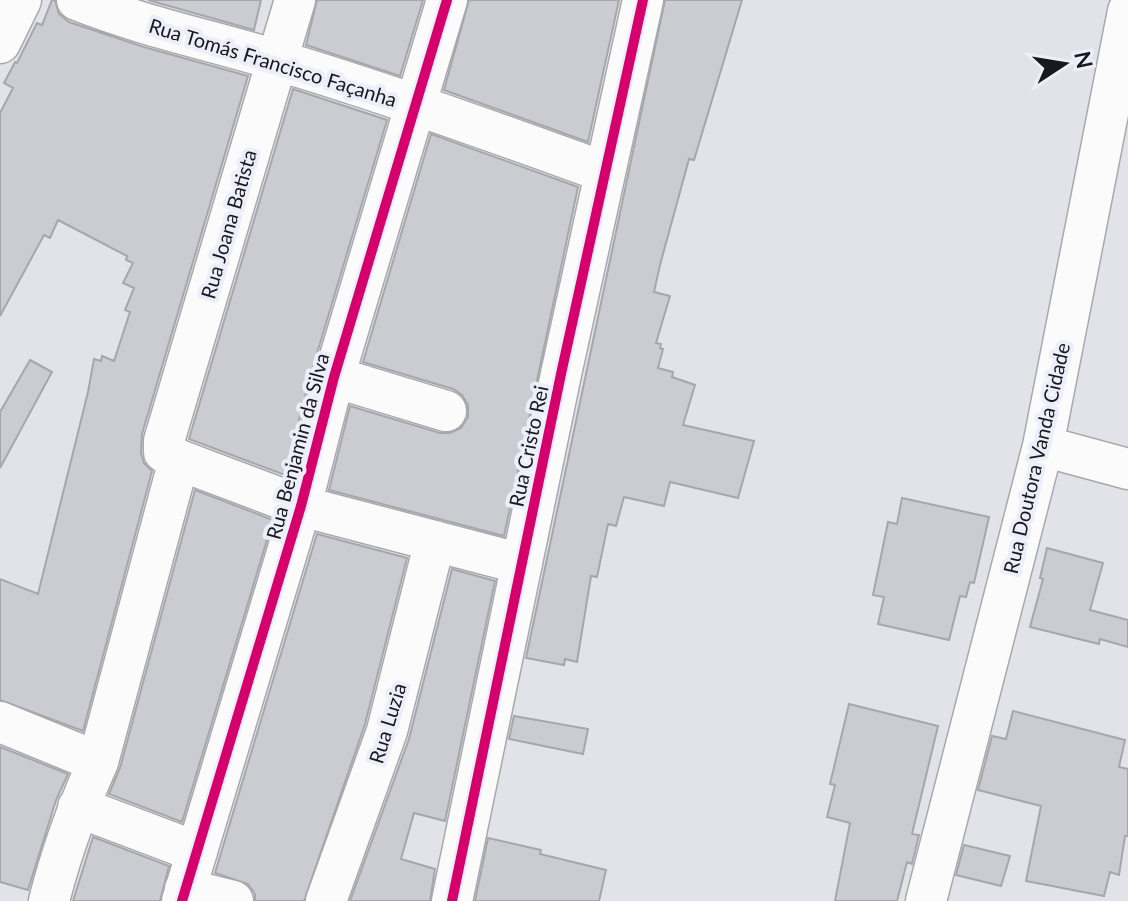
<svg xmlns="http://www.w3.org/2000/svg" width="1128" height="901" viewBox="0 0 1128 901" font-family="Lato,sans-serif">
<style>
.building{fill:#cbccd1;stroke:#a6a6ab;stroke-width:2}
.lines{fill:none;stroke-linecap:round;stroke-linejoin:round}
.minor-casing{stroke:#a8a9ad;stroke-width:43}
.minor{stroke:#fbfbfc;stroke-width:40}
.cycleway-casing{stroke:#eceff9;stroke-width:15}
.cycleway{stroke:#d6006c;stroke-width:10}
.labels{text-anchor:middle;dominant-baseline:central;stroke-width:8;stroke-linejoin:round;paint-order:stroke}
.street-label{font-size:20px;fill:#18191c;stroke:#eceff9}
</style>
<rect width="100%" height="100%" fill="#e2e3e9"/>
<path class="building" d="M52 0H55L59 14 69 22 144 47 248 76 142 434 141 453 144 463 152 471 83 731 0 700V579L38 594 88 392 94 359 101 361 102 356 114 361 130 312 125 310 134 288 123 283 133 263 126 260 127 256 58 220 50 238 44 235 0 316V113L13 88 4 83 15 62 17 63 37 23 42 25Z
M148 0H261L254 30Z
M317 0H423L400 76 306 45Z
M469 0H619L588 142 444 90Z
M665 0H742L694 160 689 159 660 265 654 292 670 296 656 343 661 344 660 348 663 349 658 368 673 372 672 377 695 385 683 425 754 441 738 498 670 482 664 506 624 497 616 526 608 524 597 577 591 576 577 662 565 659 564 665 526 658Z
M293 89 387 120 312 370 285 475 189 439Z
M431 134 578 187 504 536 329 490 350 406 440 433H450L461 428 468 417V405L462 395 453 389 363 362Z
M30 360 52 372 0 468V412Z
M195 490 273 520 182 822 109 794 120 768Z
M902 498 989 517 974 583 970 582 966 597 960 596 949 640 878 624 884 597 873 595 888 522 897 524Z
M317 534 407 558 365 724 304 901H255V894L248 884 215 873Z
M1047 548 1103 563 1090 610 1128 620V647L1100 639 1099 644 1030 627 1043 579 1040 578Z
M452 569 495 581 445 821 414 813 401 859 435 869 430 901H350L409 739Z
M849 704 938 726 912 834 919 835 912 864 907 862 897 901H835L850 823 827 817 835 785 830 784Z
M1013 711 1125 740 1119 767 1128 769V836H1125L1119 875 1110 872 1104 896 1026 881 1041 806 978 790 992 736 1006 739Z
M514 716 588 729 583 754 509 739Z
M0 747 68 774 56 800 28 890 0 882Z
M93 837 169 866 160 901H73Z
M488 838 541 850 540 854 606 870 599 901H475Z
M964 845 1010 856 1001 886 956 875Z"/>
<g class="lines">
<defs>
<path id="minor" d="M77 0C142 26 210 40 276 60 387 93 496 133 605 172
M295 0 164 441V452L179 460 301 506 522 564
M0 43 21 0
M334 377 446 411
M1043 446 1128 469
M0 722 98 762
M78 807 197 852
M185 889 233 901
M49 901C61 853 78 807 98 762L179 460
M182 901 301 506 334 377 447 0
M326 901 387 731 435 541
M452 901 561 374 643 0
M926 901 1043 446 1128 11"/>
</defs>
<use href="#minor" class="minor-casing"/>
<use href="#minor" class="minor"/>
<defs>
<path id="cycleway" d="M182 901 301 506 334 377 447 0
M452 901 561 374 643 0"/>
</defs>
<use href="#cycleway" class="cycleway-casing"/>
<use href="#cycleway" class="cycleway"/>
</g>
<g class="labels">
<g class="street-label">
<text transform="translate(273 62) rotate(17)">Rua Tomás Francisco Façanha</text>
<text transform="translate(228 224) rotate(-74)">Rua Joana Batista</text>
<text transform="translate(297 446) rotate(-75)">Rua Benjamin da Silva</text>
<text transform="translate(528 446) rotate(-78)">Rua Cristo Rei</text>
<text transform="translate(1036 458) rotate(-77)">Rua Doutora Vanda Cidade</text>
<text transform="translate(387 723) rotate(-73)">Rua Luzia</text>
</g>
</g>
<g transform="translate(1064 64) rotate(78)" stroke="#eceff9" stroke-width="6" paint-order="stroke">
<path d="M0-6L14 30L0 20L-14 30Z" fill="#18191c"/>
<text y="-12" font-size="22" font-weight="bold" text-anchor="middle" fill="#18191c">N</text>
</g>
</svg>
